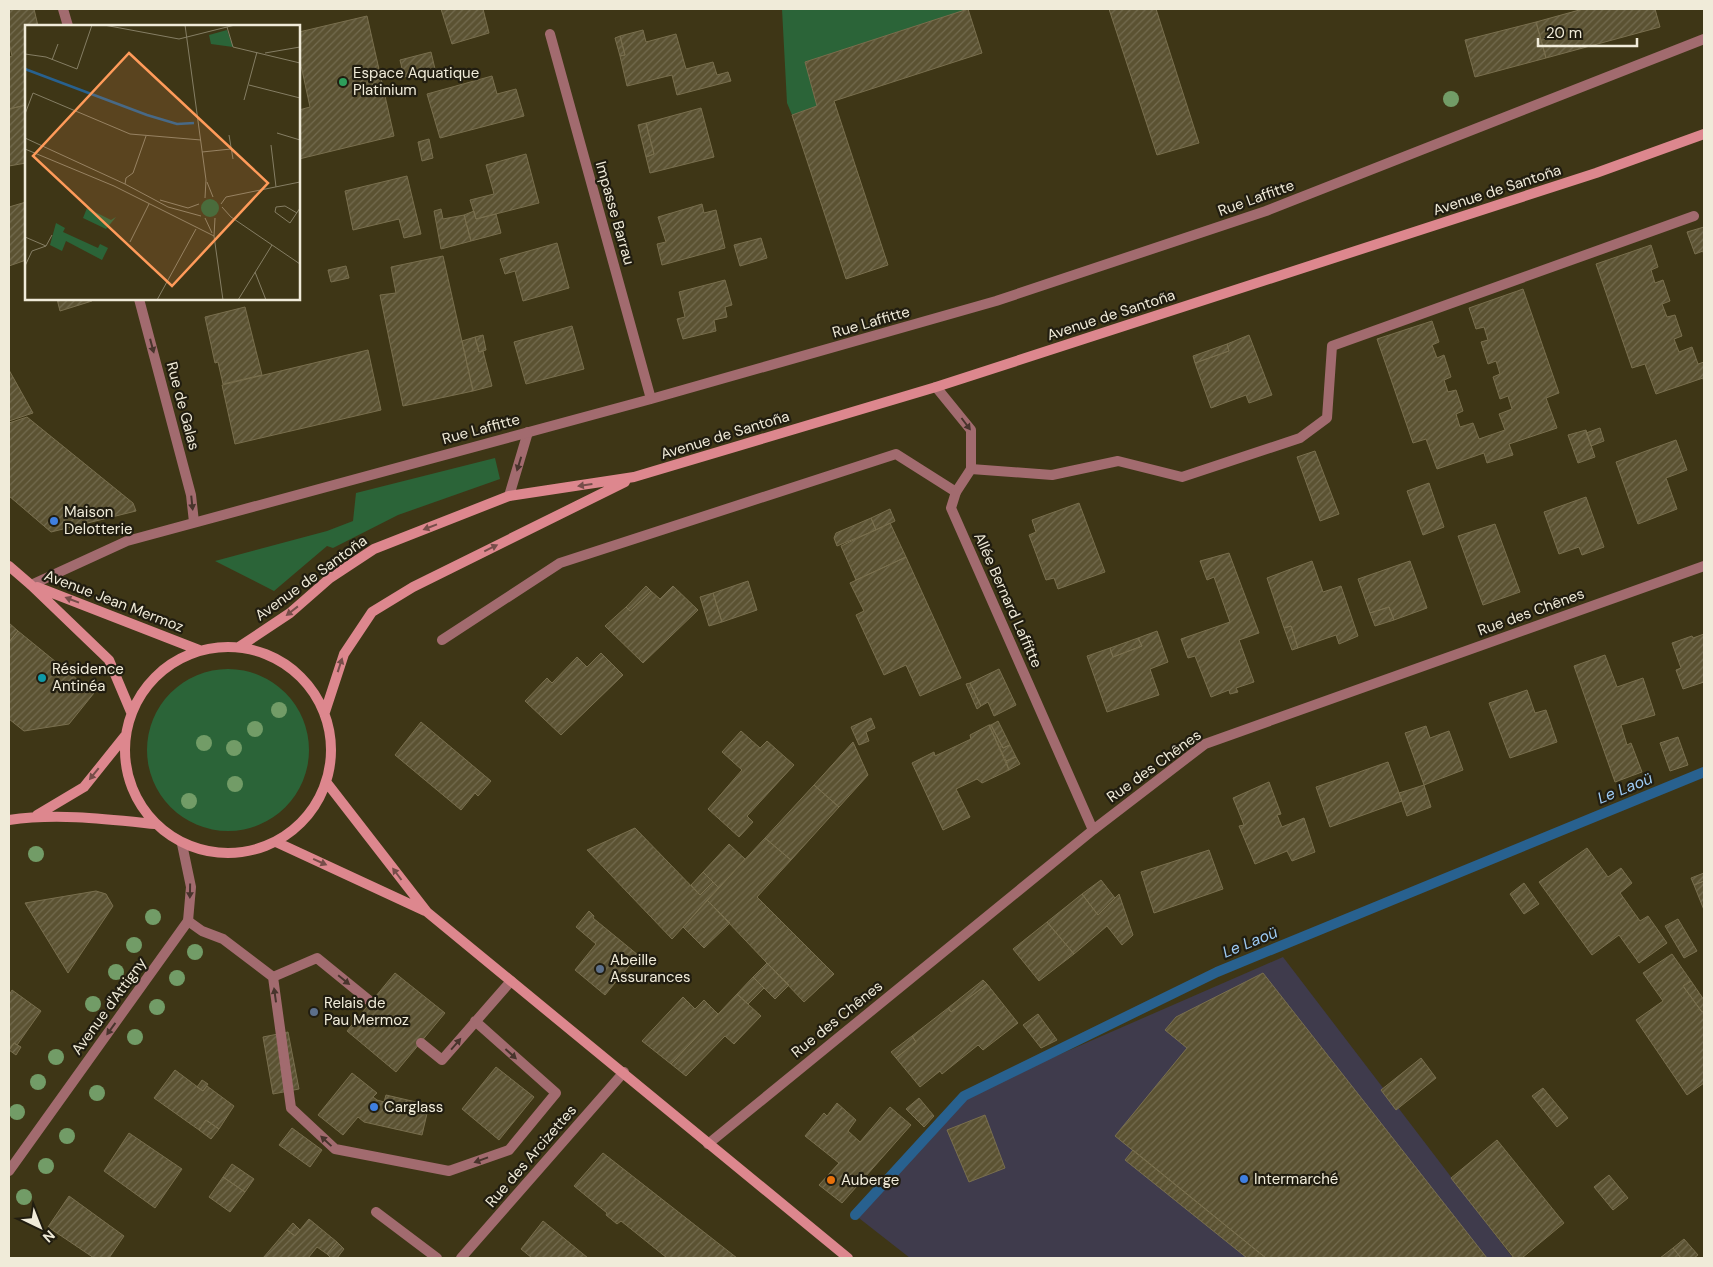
<svg xmlns="http://www.w3.org/2000/svg" width="1713" height="1267" viewBox="0 0 1713 1267" font-family="'DM Sans',sans-serif">
<style>
.commercial{fill:#3f3b4c}
.grass{fill:#2b6438}
.lines{fill:none;stroke-linecap:round;stroke-linejoin:round}
.stream{stroke:#28618f;stroke-width:10}
.building{fill:url(#building-hatch);stroke:#796f4e}
.lane{stroke:#a26b6f;stroke-width:10}
.street{stroke:#a26b6f;stroke-width:10}
.secondary{stroke:#dd878e;stroke-width:10}
.tree{fill:#729c67}
.oneway{fill:#48342c}
.oneway2{fill:#764d49}
.leisure-dot{fill:#2e9e5b;stroke:#211d10;stroke-width:2}
.shop-dot{fill:#3f7fe0;stroke:#211d10;stroke-width:2}
.culture-dot{fill:#0f9aa8;stroke:#211d10;stroke-width:2}
.service-dot{fill:#5c6f8a;stroke:#211d10;stroke-width:2}
.food-dot{fill:#e8710a;stroke:#211d10;stroke-width:2}
.labels{text-anchor:middle;dominant-baseline:central;stroke-width:4.5;stroke-linejoin:round;paint-order:stroke}
.poi-label{font-size:15px;fill:#f0ebd9;stroke:#211d10;text-anchor:start}
.street-label{font-size:15px;fill:#f0ebd9;stroke:#211d10}
.water-label{font-size:16px;font-style:italic;fill:#9dcaf3;stroke:#211d10}
.inset-river{fill:none;stroke:#28618f;stroke-width:2.5}
.inset-road{fill:none;stroke:#857e64;stroke-width:1}
.view{fill:#ff9b5a;fill-opacity:0.15;stroke:#ff9b5a;stroke-width:2.5}
.inset-edge{fill:none;stroke:#f0ebd9;stroke-width:2.5}
</style>
<defs>
<pattern id="building-hatch" width="6" height="6" patternUnits="userSpaceOnUse" patternTransform="scale(1.25)"><rect width="6" height="6" fill="#5b5232"/><path d="M-1 1l2-2M0 6l6-6M5 7l2-2" fill="none" stroke="#736b4f"/></pattern>
</defs>
<rect width="100%" height="100%" fill="#3e3616"/>
<path class="commercial" d="M1283 957 1513 1258H910L855 1215 962 1097Z"/>
<path class="grass" d="M782 9H968L805 62 817 106 792 115 787 103Z
M495 458 500 479 398 515 333 548 327 546 274 591 215 561 327 531 353 521 356 493Z
M147 750a81 81 0 1 1 162 0a81 81 0 1 1-162 0Z"/>
<g class="lines">
<path class="stream" d="M855 1215 964 1096 1217 972 1704 772"/>
</g>
<path class="building" d="M9 9H34L38 26H26V105L9 109V57L12 56 9 43Z
M441 9H483L489 33 452 44Z
M968 9 982 53 834 101 888 265 846 279 792 115 817 106 805 62Z
M1109 9H1156L1199 143 1157 155Z
M1583 9H1655L1660 27 1546 58 1536 22Z
M367 16 394 136 299 159V110L310 107 299 56V32Z
M1536 22 1546 58 1475 77 1465 40Z
M643 30 646 42 676 34 686 69 713 62 717 75 728 72 731 81 677 95 672 75 627 86 620 56 625 55 620 36Z
M620 36 625 55 620 56 615 38Z
M431 52 435 69 404 77 400 60Z
M492 76 497 94 516 89 524 116 440 138 427 94Z
M26 105V163L9 166V109Z
M701 108 714 157 650 173 646 157 654 154 646 123Z
M646 123 654 154 646 157 638 125Z
M429 139 433 158 422 161 418 142Z
M526 154 539 203 476 219 470 200 494 194 486 165Z
M407 176 421 234 404 238 399 219 353 230 345 191Z
M26 202V260L9 266V207Z
M702 204 704 213 716 210 725 248 662 265 657 244 666 242 658 217Z
M441 209 443 219 464 215 471 241 441 249 434 211Z
M474 211 476 219 496 214 501 233 471 241 464 215Z
M1704 227V256L1703 251 1695 254 1687 232Z
M761 238 767 258 740 266 734 245Z
M557 243 569 288 523 301 515 271 505 274 500 259Z
M1651 245 1658 267 1651 270 1655 283 1663 280 1670 301 1662 304 1667 317 1675 315 1682 336 1674 339 1679 352 1692 347 1698 364 1704 362V383L1703 378 1656 394 1645 364 1632 368 1596 264Z
M443 256 473 391 403 406 380 295 396 293 391 267Z
M346 266 349 278 331 282 328 270Z
M725 280 732 305 725 307 727 317 714 320 716 331 683 339 677 319 685 317 679 292Z
M1523 289 1559 393 1546 398 1557 428 1509 444 1513 455 1487 463 1484 453 1437 469 1426 439 1413 443 1377 339 1432 321 1439 342 1432 345 1437 358 1444 355 1451 377 1444 380 1448 392 1456 390 1463 411 1456 414 1460 427 1473 423 1479 439 1505 430 1499 414 1512 409 1508 396 1500 399 1493 377 1500 374 1496 361 1488 364 1481 342 1488 340 1484 327 1476 329 1469 308Z
M57 299H91L92 301 60 311Z
M245 307 262 375 223 384 218 362 215 363 205 317Z
M572 326 584 369 526 384 514 342Z
M483 335 486 350 479 352 475 337Z
M1249 335 1272 395 1249 403 1246 395 1211 408 1195 363 1229 351 1227 344Z
M475 337 479 352 483 351 492 386 473 391 462 341Z
M1227 344 1229 351 1195 363 1193 356Z
M368 350 381 410 235 444 222 385Z
M9 370 33 413 9 421Z
M27 417 133 503 136 511 51 532 9 496V423Z
M1600 428 1604 441 1591 446 1586 433Z
M1586 430 1595 457 1578 463 1568 435Z
M1676 440 1687 470 1666 478 1677 509 1638 524 1616 462Z
M1315 451 1339 514 1320 521 1297 457Z
M1429 483 1444 527 1423 535 1407 491Z
M1586 497 1604 547 1582 555 1579 547 1559 554 1544 512Z
M1079 503 1105 572 1058 589 1054 578 1046 580 1029 535 1036 532 1032 520Z
M890 509 895 521 876 530 871 518Z
M871 518 876 530 837 546 834 538 836 533Z
M890 523 906 557 856 580 841 546Z
M1495 524 1520 592 1483 605 1458 536Z
M1229 553 1259 633 1239 640 1254 682 1236 688 1238 692 1230 694 1229 690 1211 697 1195 656 1188 658 1181 639 1230 622 1214 577 1207 580 1200 561Z
M906 557 961 678 920 696 906 665 884 675 856 615 864 611 850 583Z
M1312 561 1323 592 1341 586 1358 636 1339 644 1336 635 1298 648 1291 626 1284 628 1267 578Z
M1410 561 1427 608 1394 620 1389 607 1370 613 1358 579Z
M748 581 757 610 722 622 713 593Z
M646 586 651 591 630 611 626 607Z
M673 586 698 610 643 663 605 626 626 607 630 611 651 591 660 599Z
M713 593 722 622 709 626 700 597Z
M1389 607 1394 620 1375 626 1370 613Z
M9 623 18 631 9 642Z
M1291 626 1298 648 1292 650 1284 628Z
M18 631 94 693 69 724 24 731 9 719V642Z
M1157 631 1168 662 1150 669 1159 695 1107 712 1087 656 1110 648 1113 657 1142 646 1138 638Z
M1704 634V682L1683 689 1676 670 1681 668 1672 643 1692 636 1693 638Z
M1138 638 1142 646 1113 657 1110 648Z
M601 653 623 675 561 735 525 701 547 678 552 683 577 657 587 667Z
M1605 655 1617 687 1643 678 1655 715 1621 725 1627 745 1631 743 1642 772 1615 782 1574 666Z
M999 669 1016 705 994 716 988 702 981 706 970 683Z
M970 683 981 706 977 709 966 684Z
M1527 690 1535 713 1546 710 1557 742 1510 758 1489 703Z
M871 718 875 728 866 732 869 741 859 745 851 727Z
M998 721 1010 745 1003 748 991 725Z
M421 722 491 781 478 796 475 793 461 810 395 755Z
M989 725H991L1003 748 1010 745 1016 757 1006 761Z
M989 725 1009 770 982 783 977 779 956 789 970 817 943 830 912 763 934 752 935 756 971 739 970 735Z
M1426 726 1430 738 1449 731 1463 770 1424 785 1405 733Z
M741 731 760 748 767 741 794 765 747 816 753 822 739 837 708 809 742 770 722 752Z
M1678 737 1688 765 1670 771 1660 743Z
M853 742 868 775 839 807 814 785Z
M1016 757 1020 764 1009 770 1006 761Z
M1388 762 1402 801 1330 827 1316 787Z
M1269 782 1281 814 1277 815 1282 827 1304 818 1315 852 1292 861 1287 851 1255 864 1239 826 1244 825 1233 798Z
M814 785 839 807 791 860 765 838Z
M1424 785 1431 807 1407 816 1399 793Z
M635 828 700 895 713 882 719 888 672 939 587 850Z
M765 838 791 860 757 897 834 974 804 1002 707 900Z
M729 844 745 859 719 888 703 872Z
M1587 848 1608 877 1621 868 1632 883 1620 893 1640 921 1648 916 1667 943 1639 963 1619 935 1592 955 1539 882Z
M1209 850 1223 889 1154 913 1141 872Z
M703 872 713 882 700 895 691 885Z
M1704 873V881L1694 885 1691 878Z
M1101 880 1115 898 1098 915 1082 894Z
M1704 881V910L1694 885Z
M1524 883 1539 904 1524 914 1510 894Z
M96 891 106 894 113 906 68 973 25 903Z
M1082 894 1098 915 1119 894 1133 935 1122 945 1107 926 1074 954 1047 922Z
M707 900 730 923 704 948 683 927Z
M589 911 594 916 593 918 638 955 605 995 575 970 596 944 576 927Z
M1678 919 1697 951 1684 958 1665 926Z
M1047 922 1074 954 1039 981 1013 949Z
M1672 954 1691 981 1683 986 1702 1012 1704 1010V1083L1687 1095 1636 1020 1663 1001 1643 973Z
M767 963 789 985 775 999 753 977Z
M395 973 445 1013 396 1072 347 1031Z
M1263 973 1487 1258H1266L1115 1136 1187 1048 1165 1030 1176 1017Z
M753 977 764 988 748 1004 737 994Z
M983 980 987 984 951 1012 948 1008Z
M1691 981 1704 1000V1010L1702 1012 1683 986Z
M987 984 1018 1023 983 1050 978 1045 942 1074 940 1071 920 1087 896 1058 916 1042 912 1036 948 1008 951 1012Z
M12 990 41 1011 17 1045 14 1043 9 1050V995Z
M737 994 761 1016 734 1044 725 1036 686 1076 671 1064Z
M683 997 695 1009 704 1000 718 1014 671 1064 642 1041Z
M1038 1014 1057 1040 1041 1048 1023 1025Z
M288 1032 299 1089 273 1094 263 1037Z
M912 1036 916 1042 896 1058 891 1052Z
M14 1043 21 1047 16 1055 9 1050Z
M1421 1058 1436 1078 1396 1110 1381 1090Z
M496 1067 534 1097 499 1140 462 1109Z
M175 1070 203 1091 207 1086 234 1106 219 1129 206 1120 199 1130 154 1098Z
M352 1073 377 1093 373 1097 377 1100 384 1102 386 1095 429 1105 422 1135 364 1122 358 1117 343 1135 318 1115Z
M202 1080 208 1084 203 1091 197 1087Z
M1543 1088 1568 1118 1557 1127 1532 1096Z
M919 1098 934 1116 924 1127 906 1109Z
M837 1103 856 1120 848 1131 860 1142 890 1107 911 1125 842 1203 819 1185 839 1163 805 1136 824 1113 827 1116Z
M985 1115 1005 1168 969 1182 947 1130Z
M206 1120 219 1129 211 1139 199 1130Z
M292 1128 322 1150 310 1167 279 1145Z
M129 1133 182 1169 155 1208 104 1171Z
M1497 1140 1564 1223 1522 1258H1514L1451 1178Z
M1133 1150 1257 1251 1266 1258H1247L1125 1160Z
M603 1153 737 1258H667L621 1221 617 1224 606 1215 607 1213 574 1186Z
M232 1164 254 1179 245 1192 223 1177Z
M1609 1175 1628 1198 1613 1210 1594 1187Z
M223 1177 245 1192 230 1212 209 1197Z
M69 1196 124 1236 109 1258H94L48 1227Z
M309 1219 337 1242 327 1254 317 1247 308 1258H263L287 1230 295 1236Z
M543 1221 588 1258H532L521 1249Z
M293 1223 300 1230 295 1236 287 1230Z
M1684 1239 1698 1255 1694 1258H1681L1673 1248Z
M337 1242 344 1249 337 1258H331L327 1254Z
M1673 1248 1681 1258H1660Z"/>
<g class="lines">
<path class="lane" d="M971 469 1052 475 1118 461 1182 477 1300 438 1327 418 1332 346 1694 216
M509 496 528 432
M442 640 560 563 896 454 956 492
M188 921 202 931 223 939 273 977 291 1108 335 1149 449 1171 509 1150 556 1093 475 1021
M273 977 317 958 371 1002
M421 1043 442 1060 511 981"/>
<path class="street" d="M63 9 68 26
M550 34 651 399
M139 299 191 495 194 522
M936 387 971 430V469L956 492 951 508 1093 830
M31 585 127 541 651 399 996 301 1266 211 1704 39
M708 1144 1093 830 1205 744 1704 566
M9 1171 188 921 191 887 182 844
M376 1212 437 1258
M461 1258 624 1072"/>
<path class="secondary" d="M9 566 31 585 109 660 131 712
M37 587 199 650
M125 750a103 103 0 1 1 206 0a103 103 0 1 1-206 0Z
M239 647 290 613 330 578 374 549 509 496 634 477 936 387 1596 173 1704 134
M325 712 344 654 372 612 413 587 625 482
M327 783 427 912 848 1258
M37 815 84 787 125 736
M9 820C57 813 106 819 155 824
M276 842 425 911"/>
</g>
<g class="tree">
<circle cx="1451" cy="99" r="8"/>
<circle cx="279" cy="710" r="8"/>
<circle cx="255" cy="729" r="8"/>
<circle cx="204" cy="743" r="8"/>
<circle cx="234" cy="748" r="8"/>
<circle cx="235" cy="784" r="8"/>
<circle cx="189" cy="801" r="8"/>
<circle cx="36" cy="854" r="8"/>
<circle cx="153" cy="917" r="8"/>
<circle cx="134" cy="945" r="8"/>
<circle cx="195" cy="952" r="8"/>
<circle cx="116" cy="972" r="8"/>
<circle cx="177" cy="978" r="8"/>
<circle cx="93" cy="1004" r="8"/>
<circle cx="157" cy="1007" r="8"/>
<circle cx="135" cy="1037" r="8"/>
<circle cx="56" cy="1057" r="8"/>
<circle cx="38" cy="1082" r="8"/>
<circle cx="97" cy="1093" r="8"/>
<circle cx="17" cy="1112" r="8"/>
<circle cx="67" cy="1136" r="8"/>
<circle cx="46" cy="1166" r="8"/>
<circle cx="24" cy="1197" r="8"/>
</g>
<defs><path id="oneway-solid" d="M-6-.8H1V-3.2L6.5 0L1 3.2V.8H-6Z" transform="scale(1.25)"/></defs>
<g class="oneway">
<use href="#oneway-solid" transform="translate(152 346) rotate(75)"/>
<use href="#oneway-solid" transform="translate(966 424) rotate(53)"/>
<use href="#oneway-solid" transform="translate(519 464) rotate(107)"/>
<use href="#oneway-solid" transform="translate(192 503) rotate(84)"/>
<use href="#oneway-solid" transform="translate(190 891) rotate(91)"/>
<use href="#oneway-solid" transform="translate(344 980) rotate(39)"/>
<use href="#oneway-solid" transform="translate(275 995) rotate(-98)"/>
<use href="#oneway-solid" transform="translate(111 1029) rotate(126)"/>
<use href="#oneway-solid" transform="translate(456 1044) rotate(-49)"/>
<use href="#oneway-solid" transform="translate(511 1054) rotate(42)"/>
<use href="#oneway-solid" transform="translate(326 1141) rotate(-137)"/>
<use href="#oneway-solid" transform="translate(481 1160) rotate(160)"/>
</g>
<g class="oneway2">
<use href="#oneway-solid" transform="translate(585 485) rotate(172)"/>
<use href="#oneway-solid" transform="translate(430 527) rotate(159)"/>
<use href="#oneway-solid" transform="translate(491 548) rotate(-26)"/>
<use href="#oneway-solid" transform="translate(72 600) rotate(-159)"/>
<use href="#oneway-solid" transform="translate(292 611) rotate(142)"/>
<use href="#oneway-solid" transform="translate(340 665) rotate(-72)"/>
<use href="#oneway-solid" transform="translate(94 774) rotate(129)"/>
<use href="#oneway-solid" transform="translate(320 862) rotate(24)"/>
<use href="#oneway-solid" transform="translate(397 874) rotate(-127)"/>
</g>
<circle class="leisure-dot" cx="343" cy="82" r="5"/>
<g class="shop-dot">
<circle cx="54" cy="521" r="5"/>
<circle cx="374" cy="1107" r="5"/>
<circle cx="1244" cy="1179" r="5"/>
</g>
<circle class="culture-dot" cx="42" cy="678" r="5"/>
<g class="service-dot">
<circle cx="600" cy="969" r="5"/>
<circle cx="314" cy="1012" r="5"/>
</g>
<circle class="food-dot" cx="831" cy="1180" r="5"/>
<g class="labels">
<g class="poi-label">
<text x="353" y="73">Espace Aquatique<tspan x="353" dy="17">Platinium</tspan></text>
<text x="64" y="512">Maison<tspan x="64" dy="17">Delotterie</tspan></text>
<text x="52" y="669">Résidence<tspan x="52" dy="17">Antinéa</tspan></text>
<text x="610" y="960">Abeille<tspan x="610" dy="17">Assurances</tspan></text>
<text x="324" y="1003">Relais de<tspan x="324" dy="17">Pau Mermoz</tspan></text>
<text x="384" y="1107">Carglass</text>
<text x="1254" y="1179">Intermarché</text>
<text x="841" y="1180">Auberge</text>
</g>
<g class="street-label">
<text transform="translate(1497 190) rotate(-18)">Avenue de Santoña</text>
<text transform="translate(1256 198) rotate(-20)">Rue Laffitte</text>
<text transform="translate(615 213) rotate(74)">Impasse Barrau</text>
<text transform="translate(1111 315) rotate(-18)">Avenue de Santoña</text>
<text transform="translate(871 322) rotate(-16)">Rue Laffitte</text>
<text transform="translate(183 406) rotate(75)">Rue de Galas</text>
<text transform="translate(481 429) rotate(-15)">Rue Laffitte</text>
<text transform="translate(725 435) rotate(-17)">Avenue de Santoña</text>
<text transform="translate(311 578) rotate(-36)">Avenue de Santoña</text>
<text transform="translate(1008 600) rotate(66)">Allée Bernard Laffitte</text>
<text transform="translate(114 601) rotate(21)">Avenue Jean Mermoz</text>
<text transform="translate(1531 612) rotate(-20)">Rue des Chênes</text>
<text transform="translate(1154 766) rotate(-36)">Rue des Chênes</text>
<text transform="translate(109 1006) rotate(-54)">Avenue d'Attigny</text>
<text transform="translate(837 1019) rotate(-39)">Rue des Chênes</text>
<text transform="translate(531 1156) rotate(-49)">Rue des Arcizettes</text>
</g>
<g class="water-label">
<text transform="translate(1625 788) rotate(-22)">Le Laoü</text>
<text transform="translate(1250 942) rotate(-22)">Le Laoü</text>
</g>
</g>
<g transform="translate(25 25)">
<rect width="275" height="275" fill="#3e3616"/>
<path d="M176 183a9 9 0 1 1 18 0a9 9 0 1 1-18 0ZM62 183 86 195 91 192 81 204 58 193ZM31 198 40 203 38 207 73 223 75 219 83 223 77 235 41 216 37 226 25 220Z" fill="#2b6438"/>
<path d="M202 5 208 22 186 19 184 10Z" fill="#2b6438"/>
<path class="inset-river" d="M0 44 122 90 152 99 169 98"/>
<path class="inset-road" d="M79 0 154 14 210 0M160 0 181 155 180 173M202 2 208 22 275 38M240 28 275 22M0 29 21 32 52 44 67 0M27 35 33 19M224 60 275 73M219 75 232 27M0 89 8 68 105 109 176 115M252 108 275 115M204 110 208 134M0 113 100 159 143 182 176 191M246 120 251 162M0 124 89 161 189 211M177 127 206 124M182 157 188 172M100 159 101 153 108 148 121 111M135 175 163 183 174 179M196 179 201 172 275 157M197 182 206 192 275 239M272 188 260 181 251 182 250 187 265 198 275 183M180 193 187 208M190 193 189 211 198 275M0 212 21 221M105 217 124 179M0 241 7 226 21 221 27 210M230 247 241 275M132 275 171 204M213 275 247 220"/>
<path class="view" d="M104 28 243 158 147 261 8 131Z"/>
<rect width="275" height="275" class="inset-edge"/>
</g>
<rect width="1713" height="1267" fill="none" stroke="#f0ebd9" stroke-width="20"/>
<g transform="translate(40 1227) rotate(137)" stroke="#211d10" stroke-width="4" paint-order="stroke">
<path d="M0-4L9 19L0 12L-9 19Z" fill="#f0ebd9"/>
<text y="-8" font-size="14" font-weight="bold" text-anchor="middle" fill="#f0ebd9">N</text>
</g>
<path d="M1538 38v8h99v-8" fill="none" stroke="#f0ebd9" stroke-width="2.5"/>
<text x="1546" y="38" font-size="15" fill="#f0ebd9" stroke="#211d10" stroke-width="4" paint-order="stroke">20 m</text>
</svg>
